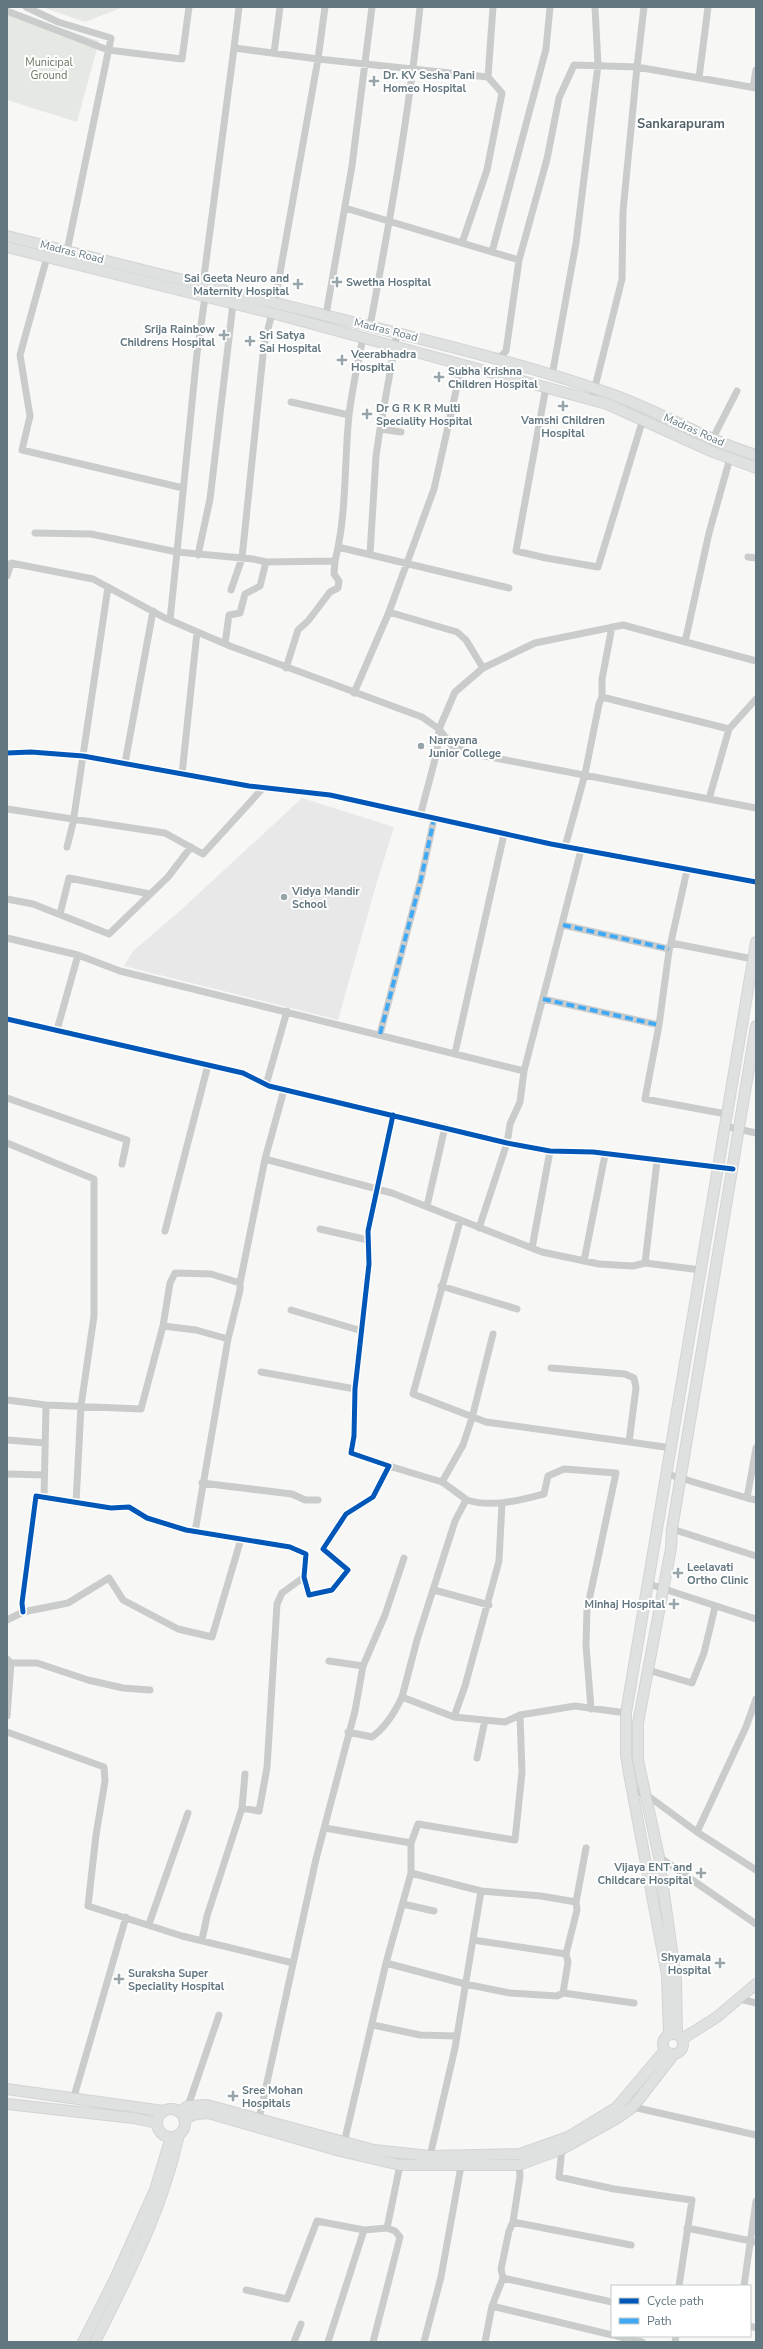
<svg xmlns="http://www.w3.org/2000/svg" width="763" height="2349" viewBox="0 0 763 2349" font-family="'Nunito Sans',sans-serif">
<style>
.built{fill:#e7e8e7}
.green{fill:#e6e9e3}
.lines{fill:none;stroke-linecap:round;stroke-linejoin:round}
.secondary-casing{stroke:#d3d4d4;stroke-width:12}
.street{stroke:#cacccc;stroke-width:7}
.secondary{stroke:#dfe0e0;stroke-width:10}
.quiet{stroke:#3fa9f5;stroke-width:4;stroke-dasharray:8 4;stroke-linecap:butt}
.cycleway-casing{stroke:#fff;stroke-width:8}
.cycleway{stroke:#0057b8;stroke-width:5}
.poi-dot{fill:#97a4a9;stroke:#fff;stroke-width:1.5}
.labels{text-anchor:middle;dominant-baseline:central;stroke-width:4;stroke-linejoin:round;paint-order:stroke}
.park-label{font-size:11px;fill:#697862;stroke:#fff}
.poi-label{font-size:11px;font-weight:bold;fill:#637780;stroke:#fff;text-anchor:start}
.street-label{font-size:11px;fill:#637780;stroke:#fff}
.quarter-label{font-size:13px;font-weight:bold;fill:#55646b;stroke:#fff}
</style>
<rect width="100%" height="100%" fill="#f7f7f6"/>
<path class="built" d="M302 798 394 827 376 885 338 1020 124 966 133 951 182 909Z"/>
<path class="green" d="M42 7H123L85 22Z
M7 10 99 41 77 122 7 100Z"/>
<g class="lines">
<defs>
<path id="secondary" d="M7 236C128 266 248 297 369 326 449 346 530 366 608 393 658 410 705 440 756 455
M7 247 272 313 607 404 713 452 756 468
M663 2044a10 10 0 1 1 20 0a10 10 0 1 1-20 0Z
M669 2034 667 1975 630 1779 626 1755V1713L756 942
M677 2034 676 1980 659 1857 638 1760V1723L671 1548 672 1529 756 1026
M682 2039 717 2017 756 1984
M7 2089 163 2111
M7 2104 133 2118 157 2123
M157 2123a14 14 0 1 1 28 0a14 14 0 1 1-28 0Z
M179 2112 188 2106 207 2105 374 2150 430 2156 520 2154 568 2137 617 2107 665 2050
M184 2119 196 2114 208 2113 340 2151 400 2165H519L562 2149 616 2119 633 2107 674 2054
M83 2342 115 2279 155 2190 171 2137
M95 2342C129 2274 163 2208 179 2134"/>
</defs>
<use href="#secondary" class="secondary-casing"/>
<path class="street" d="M26 7 58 22 111 38 67 251
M644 7 637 67 756 88
M7 11 108 50 182 59 189 7
M234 48 239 7
M274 53 280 7
M699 78 708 7
M753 87 756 70
M345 208 519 260
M462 243 487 170 502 93 488 77
M492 252 546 49 550 7
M47 257 20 355 30 416 22 450 183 488
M203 284 234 48 318 59 488 77 493 7
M326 315 352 166 372 7
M370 326C390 220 409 114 420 7
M397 333 380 429 401 432
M497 360 506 351 519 260 547 159 559 98 574 65 637 67 623 211 622 279 592 399
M552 376 576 243 598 65 595 7
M546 387 516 551 546 558 598 567 643 419
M291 402 349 415
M713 438 737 391
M35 533 91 534 177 552 197 353 205 297
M338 547 509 588
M370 554 376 456 380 429
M198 555 210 499 233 304
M748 557 756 558
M335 561C347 514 344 464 349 415 352 389 358 363 363 337
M7 576 11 563 93 579 165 618 230 646 422 717 439 729 437 752 420 816
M231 590 242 558 264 345 275 301 318 59 325 7
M389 612 434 489 462 364
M170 620 177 552 253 559 266 562
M685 642 709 533 730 458
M225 644 229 615 240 613 245 594 260 586 266 562 335 561 334 574 339 581 338 588 330 592 308 621 298 630 286 668
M354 693 389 612 457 632 466 640 483 668
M602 697 729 729
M756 699 729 729 709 799 756 808
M7 753 31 752 83 756 249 786 330 795 551 844 756 882
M125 763 153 611
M182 774 197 632
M709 799 469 753 452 746 439 729 455 692 483 668 535 643 623 625 756 661
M7 809 165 833 203 854 263 788
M67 847 73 823 108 587
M565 847 585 774 599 704 602 697V679L612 627
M687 870 669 951 659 1025 645 1099 726 1114
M7 899 33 904 109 934 168 877 191 847
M60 914 69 878 150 894
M563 925 669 949
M7 938 78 955 120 971 524 1071
M671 943 753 959
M543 999 659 1025
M7 1019 243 1073 269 1086 507 1143 550 1151 593 1152 733 1169
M57 1030 78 955
M380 1034 421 879 434 819
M455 1053 504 834
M266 1085 287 1011
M284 1090 265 1159 392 1193 542 1252 599 1264 633 1266 645 1263 701 1270
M7 1098 127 1140 122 1164
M724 1126 756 1133
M7 1143 94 1179V1316L81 1406 76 1503
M427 1206 445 1127
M460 1221 413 1394 486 1422 672 1448
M479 1228 507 1143 510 1124 520 1102 524 1071 581 850
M320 1229 368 1240
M165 1231 208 1065
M532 1248 550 1151
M584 1261 605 1155
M645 1263 657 1161
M441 1286 517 1309
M291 1310 362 1331
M163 1326 196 1330 228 1339
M551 1368 625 1374 634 1378 636 1388 629 1442
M261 1372 355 1389
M7 1400 46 1405 141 1409 163 1326 170 1283 175 1273 211 1274 240 1283
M7 1440 45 1443
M389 1466 442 1482 463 1445 472 1418 493 1334
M7 1474 44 1475
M667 1474 747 1498 756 1448
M442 1482C447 1485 465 1499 467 1500 493 1508 520 1500 544 1494L548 1476 564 1469 616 1473 587 1610 586 1645 591 1709
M202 1483 292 1494 305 1500H318
M44 1498 46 1405
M747 1498 756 1500
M672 1529 756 1556
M195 1532 228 1339 240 1290V1283L265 1159
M649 1584 756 1619
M434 1590 489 1605
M23 1612 22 1603 36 1496 111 1508 129 1507 147 1518 186 1530 290 1547 306 1554 304 1577 309 1595 332 1590 348 1570 323 1549 346 1514 373 1497 389 1466 351 1453 354 1436 355 1389 369 1264 368 1231 393 1115
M7 1620 23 1612 68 1603 109 1578 123 1600 178 1629 212 1637 241 1539
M7 1659 11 1663 7 1716
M329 1661 363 1666
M11 1663H37L88 1680 123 1688 150 1690
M648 1670 692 1683 704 1653 715 1607
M402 1697 417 1640 455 1521 466 1500
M454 1717 465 1686 499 1561 502 1503
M7 1732 104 1767 105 1781 96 1835 88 1906 182 1936 293 1963
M348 1732 372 1737C386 1727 395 1712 402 1697L454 1717 505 1722 520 1715 575 1706 626 1713
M477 1758 485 1720
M633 1791 644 1793 697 1832 756 1870
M242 1808 245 1774
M325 1828 411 1843
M697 1832 746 1727 756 1699
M659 1857 756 1924
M411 1873 481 1891 541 1896 576 1902
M403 1904 434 1911
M149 1924 188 1813
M202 1940 207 1916 242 1808 259 1811 267 1768 277 1604 282 1593 304 1577
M473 1940 566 1954
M386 1963 465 1984 510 1993 557 1996 563 1993 634 2003
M563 1993 568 1962 566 1954 577 1910 576 1902 586 1848
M740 1999 756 2003
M373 2025 420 2035 455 2036
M73 2100 126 1917
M188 2106 219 2015
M633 2107 756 2135
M259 2119 316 1859 355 1711 363 1666 385 1615 404 1558
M344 2143 386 1963 411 1873V1843L418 1824 515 1840 522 1772 520 1715
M562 2149 559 2177 614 2189 692 2200 679 2286
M430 2156 455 2048 481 1891
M513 2222 631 2245
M387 2228 400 2165
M687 2228 756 2242
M503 2278 612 2302
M744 2286 756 2201
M246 2290 287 2299 317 2221 364 2230 387 2228 395 2231 400 2237 373 2342
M492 2306 612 2335
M750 2326 756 2328
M617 2336 642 2342
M294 2342 301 2324
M328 2342 364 2230
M424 2342 441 2277 461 2166
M485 2342 492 2306 503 2278 501 2269 509 2231 513 2222 520 2176 519 2165
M675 2342 676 2336"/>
<use href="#secondary" class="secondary"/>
<path class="quiet" d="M563 925 669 949
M543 999 659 1025
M380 1034 421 879 434 819"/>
<defs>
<path id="cycleway" d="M7 753 31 752 83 756 249 786 330 795 551 844 756 882
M7 1019 243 1073 269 1086 507 1143 550 1151 593 1152 733 1169
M23 1612 22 1603 36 1496 111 1508 129 1507 147 1518 186 1530 290 1547 306 1554 304 1577 309 1595 332 1590 348 1570 323 1549 346 1514 373 1497 389 1466 351 1453 354 1436 355 1389 369 1264 368 1231 393 1115"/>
</defs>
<use href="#cycleway" class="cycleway-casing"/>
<use href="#cycleway" class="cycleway"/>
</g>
<g class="poi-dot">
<path d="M372 75h4v4h4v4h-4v4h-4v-4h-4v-4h4z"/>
<path d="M335 276h4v4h4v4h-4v4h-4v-4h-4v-4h4z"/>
<path d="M296 278h4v4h4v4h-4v4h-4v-4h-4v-4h4z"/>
<path d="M222 329h4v4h4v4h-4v4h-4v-4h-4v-4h4z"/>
<path d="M248 335h4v4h4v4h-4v4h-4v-4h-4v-4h4z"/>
<path d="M340 354h4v4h4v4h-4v4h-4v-4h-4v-4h4z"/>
<path d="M437 371h4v4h4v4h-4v4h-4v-4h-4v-4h4z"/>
<path d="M561 400h4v4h4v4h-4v4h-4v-4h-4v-4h4z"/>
<path d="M365 408h4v4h4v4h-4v4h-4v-4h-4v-4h4z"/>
<circle cx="421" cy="746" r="4"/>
<circle cx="284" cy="897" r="4"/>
<path d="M676 1567h4v4h4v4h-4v4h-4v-4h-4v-4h4z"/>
<path d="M672 1598h4v4h4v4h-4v4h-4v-4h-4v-4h4z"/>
<path d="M699 1867h4v4h4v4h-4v4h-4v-4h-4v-4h4z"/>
<path d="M718 1957h4v4h4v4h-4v4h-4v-4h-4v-4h4z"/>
<path d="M117 1973h4v4h4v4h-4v4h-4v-4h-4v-4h4z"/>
<path d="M231 2090h4v4h4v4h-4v4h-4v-4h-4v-4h4z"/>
</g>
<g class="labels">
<g class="park-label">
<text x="49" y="62">Municipal<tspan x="49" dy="13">Ground</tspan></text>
</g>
<g class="poi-label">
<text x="383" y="75">Dr. KV Sesha Pani<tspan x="383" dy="13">Homeo Hospital</tspan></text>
<text x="289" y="278" text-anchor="end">Sai Geeta Neuro and<tspan x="289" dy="13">Maternity Hospital</tspan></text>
<text x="346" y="282">Swetha Hospital</text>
<text x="215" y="329" text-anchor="end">Srija Rainbow<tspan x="215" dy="13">Childrens Hospital</tspan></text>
<text x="259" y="335">Sri Satya<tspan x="259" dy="13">Sai Hospital</tspan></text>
<text x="351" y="354">Veerabhadra<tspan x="351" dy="13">Hospital</tspan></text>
<text x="448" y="371">Subha Krishna<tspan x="448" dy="13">Children Hospital</tspan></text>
<text x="376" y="408">Dr G R K R Multi<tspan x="376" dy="13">Speciality Hospital</tspan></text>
<text x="563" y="420" text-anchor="middle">Vamshi Children<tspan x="563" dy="13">Hospital</tspan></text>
<text x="429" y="740">Narayana<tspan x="429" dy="13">Junior College</tspan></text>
<text x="292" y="891">Vidya Mandir<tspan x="292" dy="13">School</tspan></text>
<text x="687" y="1567">Leelavati<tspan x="687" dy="13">Ortho Clinic</tspan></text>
<text x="665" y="1604" text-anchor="end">Minhaj Hospital</text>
<text x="692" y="1867" text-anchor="end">Vijaya ENT and<tspan x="692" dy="13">Childcare Hospital</tspan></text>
<text x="711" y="1957" text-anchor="end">Shyamala<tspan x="711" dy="13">Hospital</tspan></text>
<text x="128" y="1973">Suraksha Super<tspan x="128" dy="13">Speciality Hospital</tspan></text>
<text x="242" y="2090">Sree Mohan<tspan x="242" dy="13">Hospitals</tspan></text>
</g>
<g class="street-label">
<text transform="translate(72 252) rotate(14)">Madras Road</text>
<text transform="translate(386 330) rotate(14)">Madras Road</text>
<text transform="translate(694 430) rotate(24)">Madras Road</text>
</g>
<g class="quarter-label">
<text x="681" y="124">Sankarapuram</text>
</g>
</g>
<rect width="763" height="2349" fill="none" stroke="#637780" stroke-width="16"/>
<rect x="611" y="2285" width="140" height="52" fill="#ffffff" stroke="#c1c9cc"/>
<rect x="619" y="2298" width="20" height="6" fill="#0057b8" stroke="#c1c9cc"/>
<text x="647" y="2305" font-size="12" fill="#637780">Cycle path</text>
<rect x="619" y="2318" width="20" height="6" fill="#3fa9f5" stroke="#c1c9cc"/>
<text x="647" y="2325" font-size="12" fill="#637780">Path</text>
</svg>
